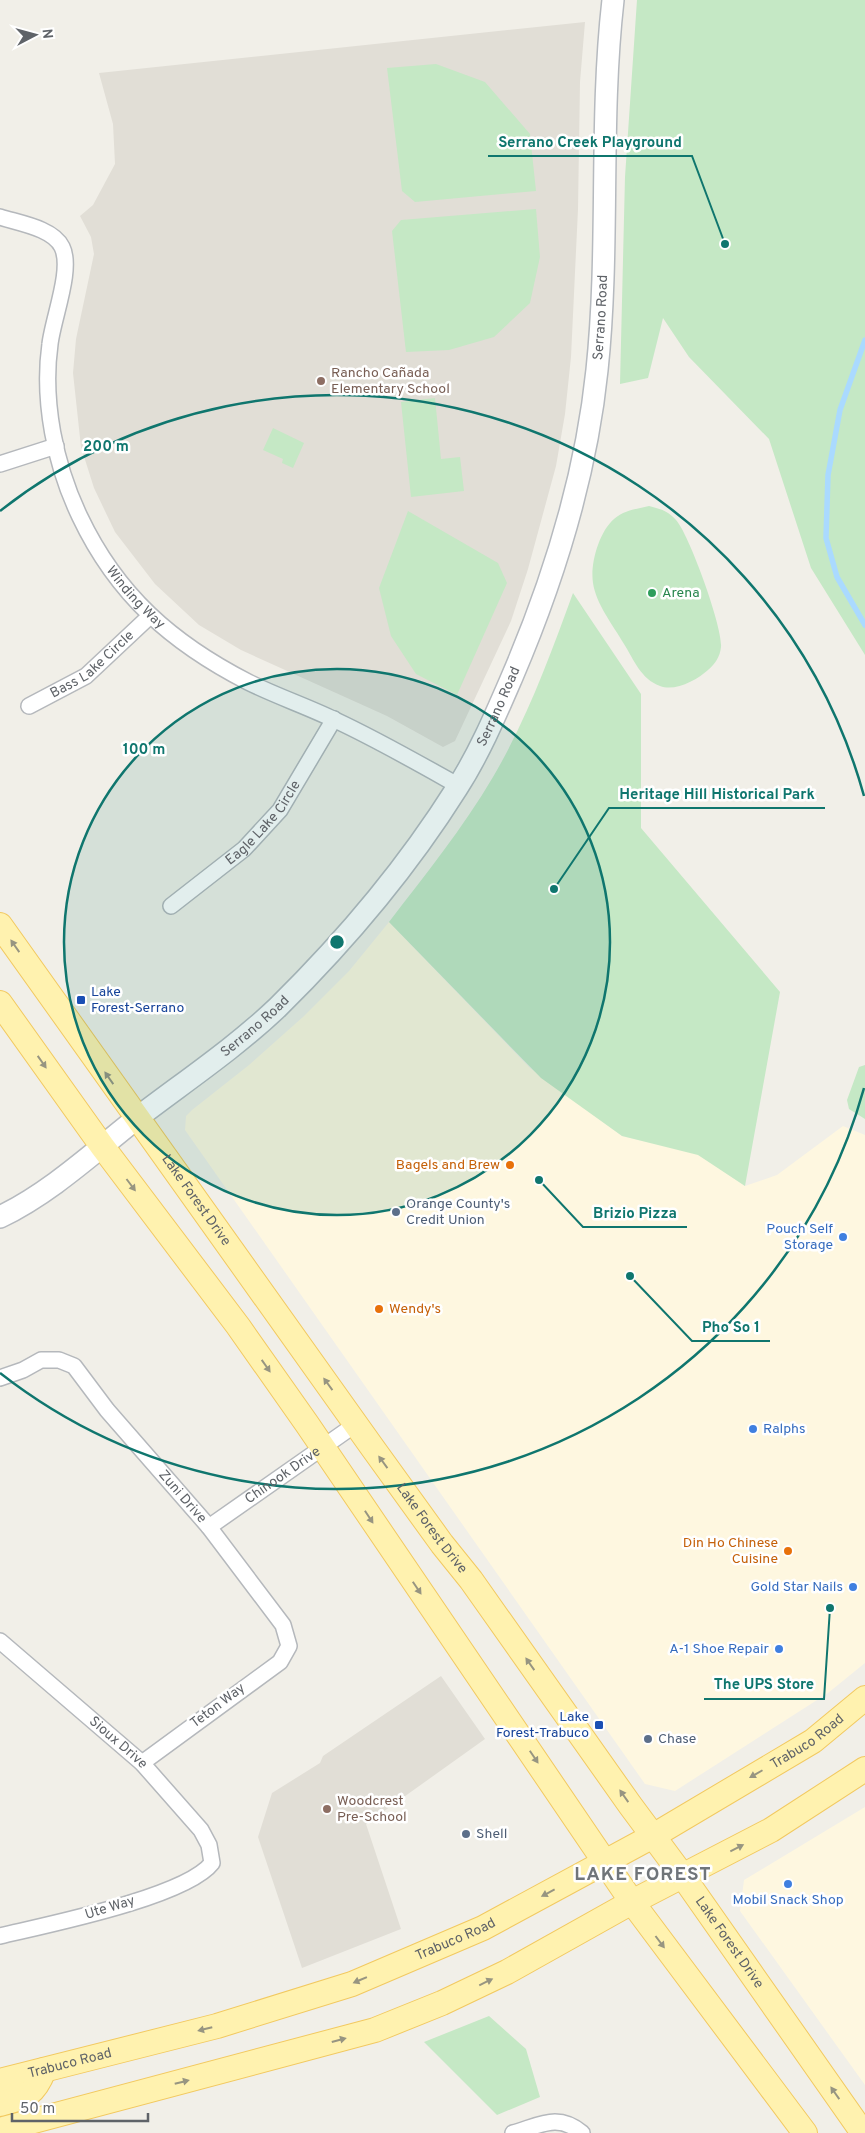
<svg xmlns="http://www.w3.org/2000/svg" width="865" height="2133" viewBox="0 0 865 2133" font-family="Overpass,sans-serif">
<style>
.commercial{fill:#fef7e0}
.education{fill:#e1ded6}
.green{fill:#c5e8c5}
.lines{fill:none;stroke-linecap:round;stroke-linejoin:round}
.stream{stroke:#aadaff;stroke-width:5.5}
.street-casing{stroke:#b5b8bc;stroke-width:18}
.secondary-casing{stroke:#b6babf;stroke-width:24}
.primary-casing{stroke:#f2c960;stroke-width:26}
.street{stroke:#fff;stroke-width:15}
.secondary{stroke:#fff;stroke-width:21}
.primary{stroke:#fff2af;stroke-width:24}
.oneway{fill:#979581}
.ring{fill:none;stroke:#0f766e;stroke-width:2.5}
.education-dot{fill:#8d6e63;stroke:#fff;stroke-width:2}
.leisure-dot{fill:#2e9e5b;stroke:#fff;stroke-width:2}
.transit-dot{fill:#1a4fb4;stroke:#fff;stroke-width:2}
.food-dot{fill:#e8710a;stroke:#fff;stroke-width:2}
.service-dot{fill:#5c6f8a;stroke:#fff;stroke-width:2}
.shop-dot{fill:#3f7fe0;stroke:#fff;stroke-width:2}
.labels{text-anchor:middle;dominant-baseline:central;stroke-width:5;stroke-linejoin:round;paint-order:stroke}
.street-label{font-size:14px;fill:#5f6368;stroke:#fff}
.education-label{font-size:14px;fill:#785e54;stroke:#fff;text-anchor:start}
.leisure-label{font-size:14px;fill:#27864d;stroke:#fff;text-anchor:start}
.transit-label{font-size:14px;fill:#164399;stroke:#fff;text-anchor:start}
.food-label{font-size:14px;fill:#c56008;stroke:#fff;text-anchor:end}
.service-label{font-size:14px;fill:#4e5e75;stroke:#fff;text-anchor:start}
.shop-label{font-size:14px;fill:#366cbe;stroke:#fff;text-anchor:end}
.district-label{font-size:19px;font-weight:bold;letter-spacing:1px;fill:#70757a;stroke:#fff}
.centre{fill:#0f766e;stroke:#fff;stroke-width:2.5}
.ring-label{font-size:15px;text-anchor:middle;font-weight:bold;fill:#0f766e;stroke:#fff;stroke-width:5;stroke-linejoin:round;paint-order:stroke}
.leader{fill:none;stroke:#0f766e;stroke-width:2}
.callout-dot{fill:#0f766e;stroke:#fff;stroke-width:2}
.callout-label{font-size:15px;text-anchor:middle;font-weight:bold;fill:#0f766e;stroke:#fff;stroke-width:5;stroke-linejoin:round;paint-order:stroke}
</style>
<rect width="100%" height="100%" fill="#f1efe8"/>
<path class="commercial" d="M389 922 530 1068 622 1136 698 1154 745 1186 777 1175 843 1126 865 1135V1663L828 1693 675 1791 645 1784 185 1130 186 1116 192 1110 249 1065 304 1016 349 971Z
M865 1807V2085L740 1911 744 1880Z"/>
<path class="education" d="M585 22 580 82 578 209 571 357 565 414 556 466 528 569 511 621 455 741 443 747 387 716 241 650 199 625 155 584 115 532 94 488 81 447 73 373 76 339 94 254 91 237 80 216 93 205 115 164 113 124 99 73Z
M441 1676 485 1739 366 1824 401 1929 302 1968 258 1837 272 1793 320 1763 323 1756Z"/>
<path class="green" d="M637 0H865V655L811 568 769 439 689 357 663 318 648 378 620 384 625 177Z
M436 64 485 82 530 134 536 191 415 202 402 191 387 68Z
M536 209 540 257 530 303 494 337 449 350 406 352 392 231 401 220Z
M435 398 441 459 460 457 464 491 411 497 401 402Z
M273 428 304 443 293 468 282 463 283 459 263 450Z
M649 506C661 509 668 511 676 520 689 534 723 628 721 647 720 657 715 664 708 670 697 680 675 692 660 686 641 679 634 660 624 644 613 625 596 604 593 583 590 564 599 532 614 519 624 510 637 509 649 506Z
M408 511 498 563 507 583 457 695 416 674 391 636 379 588Z
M573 593 641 694V828L780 992 745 1186 698 1155 622 1136 541 1078 389 922C425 875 463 828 493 777 527 719 550 656 573 593Z
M865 1065V1119L849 1109 847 1100 859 1067Z
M489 2016 526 2049 540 2097 497 2115 424 2042Z"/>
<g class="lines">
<path class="stream" d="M865 340 840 410 828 475 826 538 837 577 865 625"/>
<defs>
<g id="street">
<path id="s1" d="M0 217C18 223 53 228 62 247 73 269 53 318 50 344 42 401 55 465 80 517 117 595 172 643 248 682 276 696 306 706 335 720 378 740 418 763 459 786"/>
<path d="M0 464 56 446"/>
<path id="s2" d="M29 706 86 676 150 616"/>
<path id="s3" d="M171 906 244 849 280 810 334 719"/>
<path id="s4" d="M0 1378 23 1370 41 1360H59L74 1366 107 1410 209 1527 283 1625 289 1646 280 1662 142 1763"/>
<path id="s5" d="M209 1527 356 1424"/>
<path id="s6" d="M0 1641 142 1763 201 1830 209 1845 212 1863C186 1897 46 1925 0 1936"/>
<path d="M513 2133C541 2125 558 2113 582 2133"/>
</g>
<g id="secondary">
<path id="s7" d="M0 1217C52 1192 96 1150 141 1115 187 1080 236 1047 278 1007 344 942 408 866 457 788 479 754 496 714 512 677 554 579 586 477 597 370 610 247 599 123 613 0"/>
</g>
<g id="primary">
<path id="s8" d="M0 925 372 1447 442 1544 471 1580 630 1805 682 1875 863 2133"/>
<path d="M0 1003 102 1146 238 1326 307 1424 632 1902 805 2133"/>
<path id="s9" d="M0 2081 217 2026 352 1984 483 1928 653 1836 813 1741 865 1698"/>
<path d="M0 2104C25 2097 34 2096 44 2070"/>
<path d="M0 2130 375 2030 442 2003 507 1972 632 1902 771 1830 865 1769"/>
</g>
</defs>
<use href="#street" class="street-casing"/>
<use href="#secondary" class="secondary-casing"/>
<use href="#primary" class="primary-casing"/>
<use href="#street" class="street"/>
<use href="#secondary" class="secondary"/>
<use href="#primary" class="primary"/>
</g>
<defs><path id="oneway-solid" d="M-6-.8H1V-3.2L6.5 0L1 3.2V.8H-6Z" transform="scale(1.25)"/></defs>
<g class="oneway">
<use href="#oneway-solid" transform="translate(15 946) rotate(-125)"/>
<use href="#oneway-solid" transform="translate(42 1062) rotate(55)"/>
<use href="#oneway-solid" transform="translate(109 1078) rotate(-125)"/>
<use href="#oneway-solid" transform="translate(131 1185) rotate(53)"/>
<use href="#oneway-solid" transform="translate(266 1366) rotate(55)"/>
<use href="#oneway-solid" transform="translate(328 1384) rotate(-126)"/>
<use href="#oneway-solid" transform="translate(383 1462) rotate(-126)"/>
<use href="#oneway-solid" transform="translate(369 1517) rotate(57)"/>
<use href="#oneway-solid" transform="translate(417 1588) rotate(56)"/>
<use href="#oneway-solid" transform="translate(530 1664) rotate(-125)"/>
<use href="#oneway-solid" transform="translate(534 1757) rotate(56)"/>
<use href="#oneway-solid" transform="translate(756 1774) rotate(150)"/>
<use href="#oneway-solid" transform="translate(624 1796) rotate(-125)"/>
<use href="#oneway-solid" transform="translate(737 1848) rotate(-27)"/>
<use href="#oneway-solid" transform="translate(548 1893) rotate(152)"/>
<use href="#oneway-solid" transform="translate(660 1942) rotate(53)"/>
<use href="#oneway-solid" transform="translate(360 1980) rotate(157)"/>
<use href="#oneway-solid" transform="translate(486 1982) rotate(-26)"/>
<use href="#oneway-solid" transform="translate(205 2029) rotate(166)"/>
<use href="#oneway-solid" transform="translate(339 2040) rotate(-15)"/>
<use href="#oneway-solid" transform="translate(182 2082) rotate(-14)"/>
<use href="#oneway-solid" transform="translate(835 2093) rotate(-125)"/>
</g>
<circle cx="337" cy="942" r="273" fill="#0f766e" fill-opacity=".12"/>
<g class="ring">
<circle cx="337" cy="942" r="273"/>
<path d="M864 1088A547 547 0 0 1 0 1373M0 511A547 547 0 0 1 864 796"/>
</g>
<g class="education-dot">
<circle cx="321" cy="381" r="5"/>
<circle cx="327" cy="1809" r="5"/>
</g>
<circle class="leisure-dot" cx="652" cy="593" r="5"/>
<g class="transit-dot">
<rect x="76" y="995" width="10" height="10" rx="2.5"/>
<rect x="594" y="1720" width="10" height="10" rx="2.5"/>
</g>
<g class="food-dot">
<circle cx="510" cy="1165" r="5"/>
<circle cx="379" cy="1309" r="5"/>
<circle cx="788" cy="1551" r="5"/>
</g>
<g class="service-dot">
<circle cx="396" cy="1212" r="5"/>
<circle cx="648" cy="1739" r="5"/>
<circle cx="466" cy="1834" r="5"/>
</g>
<g class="shop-dot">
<circle cx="843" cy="1237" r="5"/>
<circle cx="753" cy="1429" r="5"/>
<circle cx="853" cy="1587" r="5"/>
<circle cx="779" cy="1649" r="5"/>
<circle cx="788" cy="1884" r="5"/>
</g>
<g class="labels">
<g class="street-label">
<text stroke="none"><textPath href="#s7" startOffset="1129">Serrano Road</textPath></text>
<text stroke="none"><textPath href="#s1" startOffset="446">Winding Way</textPath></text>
<text stroke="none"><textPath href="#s2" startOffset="76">Bass Lake Circle</textPath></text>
<text stroke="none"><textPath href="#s7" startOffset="724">Serrano Road</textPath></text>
<text stroke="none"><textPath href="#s3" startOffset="125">Eagle Lake Circle</textPath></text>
<text stroke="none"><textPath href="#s7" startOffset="319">Serrano Road</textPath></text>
<text stroke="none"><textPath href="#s8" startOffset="338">Lake Forest Drive</textPath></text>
<text stroke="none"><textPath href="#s5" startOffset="90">Chinook Drive</textPath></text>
<text stroke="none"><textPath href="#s4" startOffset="249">Zuni Drive</textPath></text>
<text stroke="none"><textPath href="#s8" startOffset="742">Lake Forest Drive</textPath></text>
<text transform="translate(218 1706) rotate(-37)">Teton Way</text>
<text stroke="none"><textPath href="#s9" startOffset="882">Trabuco Road</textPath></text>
<text stroke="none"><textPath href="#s6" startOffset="156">Sioux Drive</textPath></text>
<text transform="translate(110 1908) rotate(-17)">Ute Way</text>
<text stroke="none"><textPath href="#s9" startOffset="478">Trabuco Road</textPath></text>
<text stroke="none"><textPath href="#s8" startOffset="1252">Lake Forest Drive</textPath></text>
<text stroke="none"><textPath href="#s9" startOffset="72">Trabuco Road</textPath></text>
</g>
<g class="education-label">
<text x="331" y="373">Rancho Cañada<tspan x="331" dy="16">Elementary School</tspan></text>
<text x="337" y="1801">Woodcrest<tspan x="337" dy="16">Pre-School</tspan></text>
</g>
<g class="leisure-label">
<text x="662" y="593">Arena</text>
</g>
<g class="transit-label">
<text x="91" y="992">Lake<tspan x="91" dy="16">Forest-Serrano</tspan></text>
<text x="589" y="1717" text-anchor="end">Lake<tspan x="589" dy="16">Forest-Trabuco</tspan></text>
</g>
<g class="food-label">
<text x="500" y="1165">Bagels and Brew</text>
<text x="389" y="1309" text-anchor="start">Wendy's</text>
<text x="778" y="1543">Din Ho Chinese<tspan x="778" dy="16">Cuisine</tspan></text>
</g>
<g class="service-label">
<text x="406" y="1204">Orange County's<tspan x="406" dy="16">Credit Union</tspan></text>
<text x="658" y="1739">Chase</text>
<text x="476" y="1834">Shell</text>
</g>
<g class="shop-label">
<text x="833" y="1229">Pouch Self<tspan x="833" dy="16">Storage</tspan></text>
<text x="763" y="1429" text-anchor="start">Ralphs</text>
<text x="843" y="1587">Gold Star Nails</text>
<text x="769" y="1649">A-1 Shoe Repair</text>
<text x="788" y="1900" text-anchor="middle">Mobil Snack Shop</text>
</g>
<g class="district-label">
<text x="643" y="1875">LAKE FOREST</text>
</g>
</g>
<circle cx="337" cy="942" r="8" class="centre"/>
<g class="ring-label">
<text x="106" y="451">200 m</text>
<text x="144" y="754">100 m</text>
</g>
<path class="leader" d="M725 244L692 156H488M554 889L609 808H825M539 1180L583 1227H687M630 1276L692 1341H770M830 1608L824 1699H704"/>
<g class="callout-dot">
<circle cx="725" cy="244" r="5"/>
<circle cx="554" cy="889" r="5"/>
<circle cx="539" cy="1180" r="5"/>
<circle cx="630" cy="1276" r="5"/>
<circle cx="830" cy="1608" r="5"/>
</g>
<g class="callout-label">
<text x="590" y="147">Serrano Creek Playground</text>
<text x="717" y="799">Heritage Hill Historical Park</text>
<text x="635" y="1218">Brizio Pizza</text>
<text x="731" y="1332">Pho So 1</text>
<text x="764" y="1689">The UPS Store</text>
</g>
<g transform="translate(35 35) rotate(84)" stroke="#ffffff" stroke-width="4" paint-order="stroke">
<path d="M0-4L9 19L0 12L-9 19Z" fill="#5f6368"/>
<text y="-8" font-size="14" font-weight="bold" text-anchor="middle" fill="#5f6368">N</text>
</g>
<path d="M12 2113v8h136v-8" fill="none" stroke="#5f6368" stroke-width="2.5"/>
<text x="20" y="2113" font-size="15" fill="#5f6368" stroke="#ffffff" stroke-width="4" paint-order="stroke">50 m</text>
</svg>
